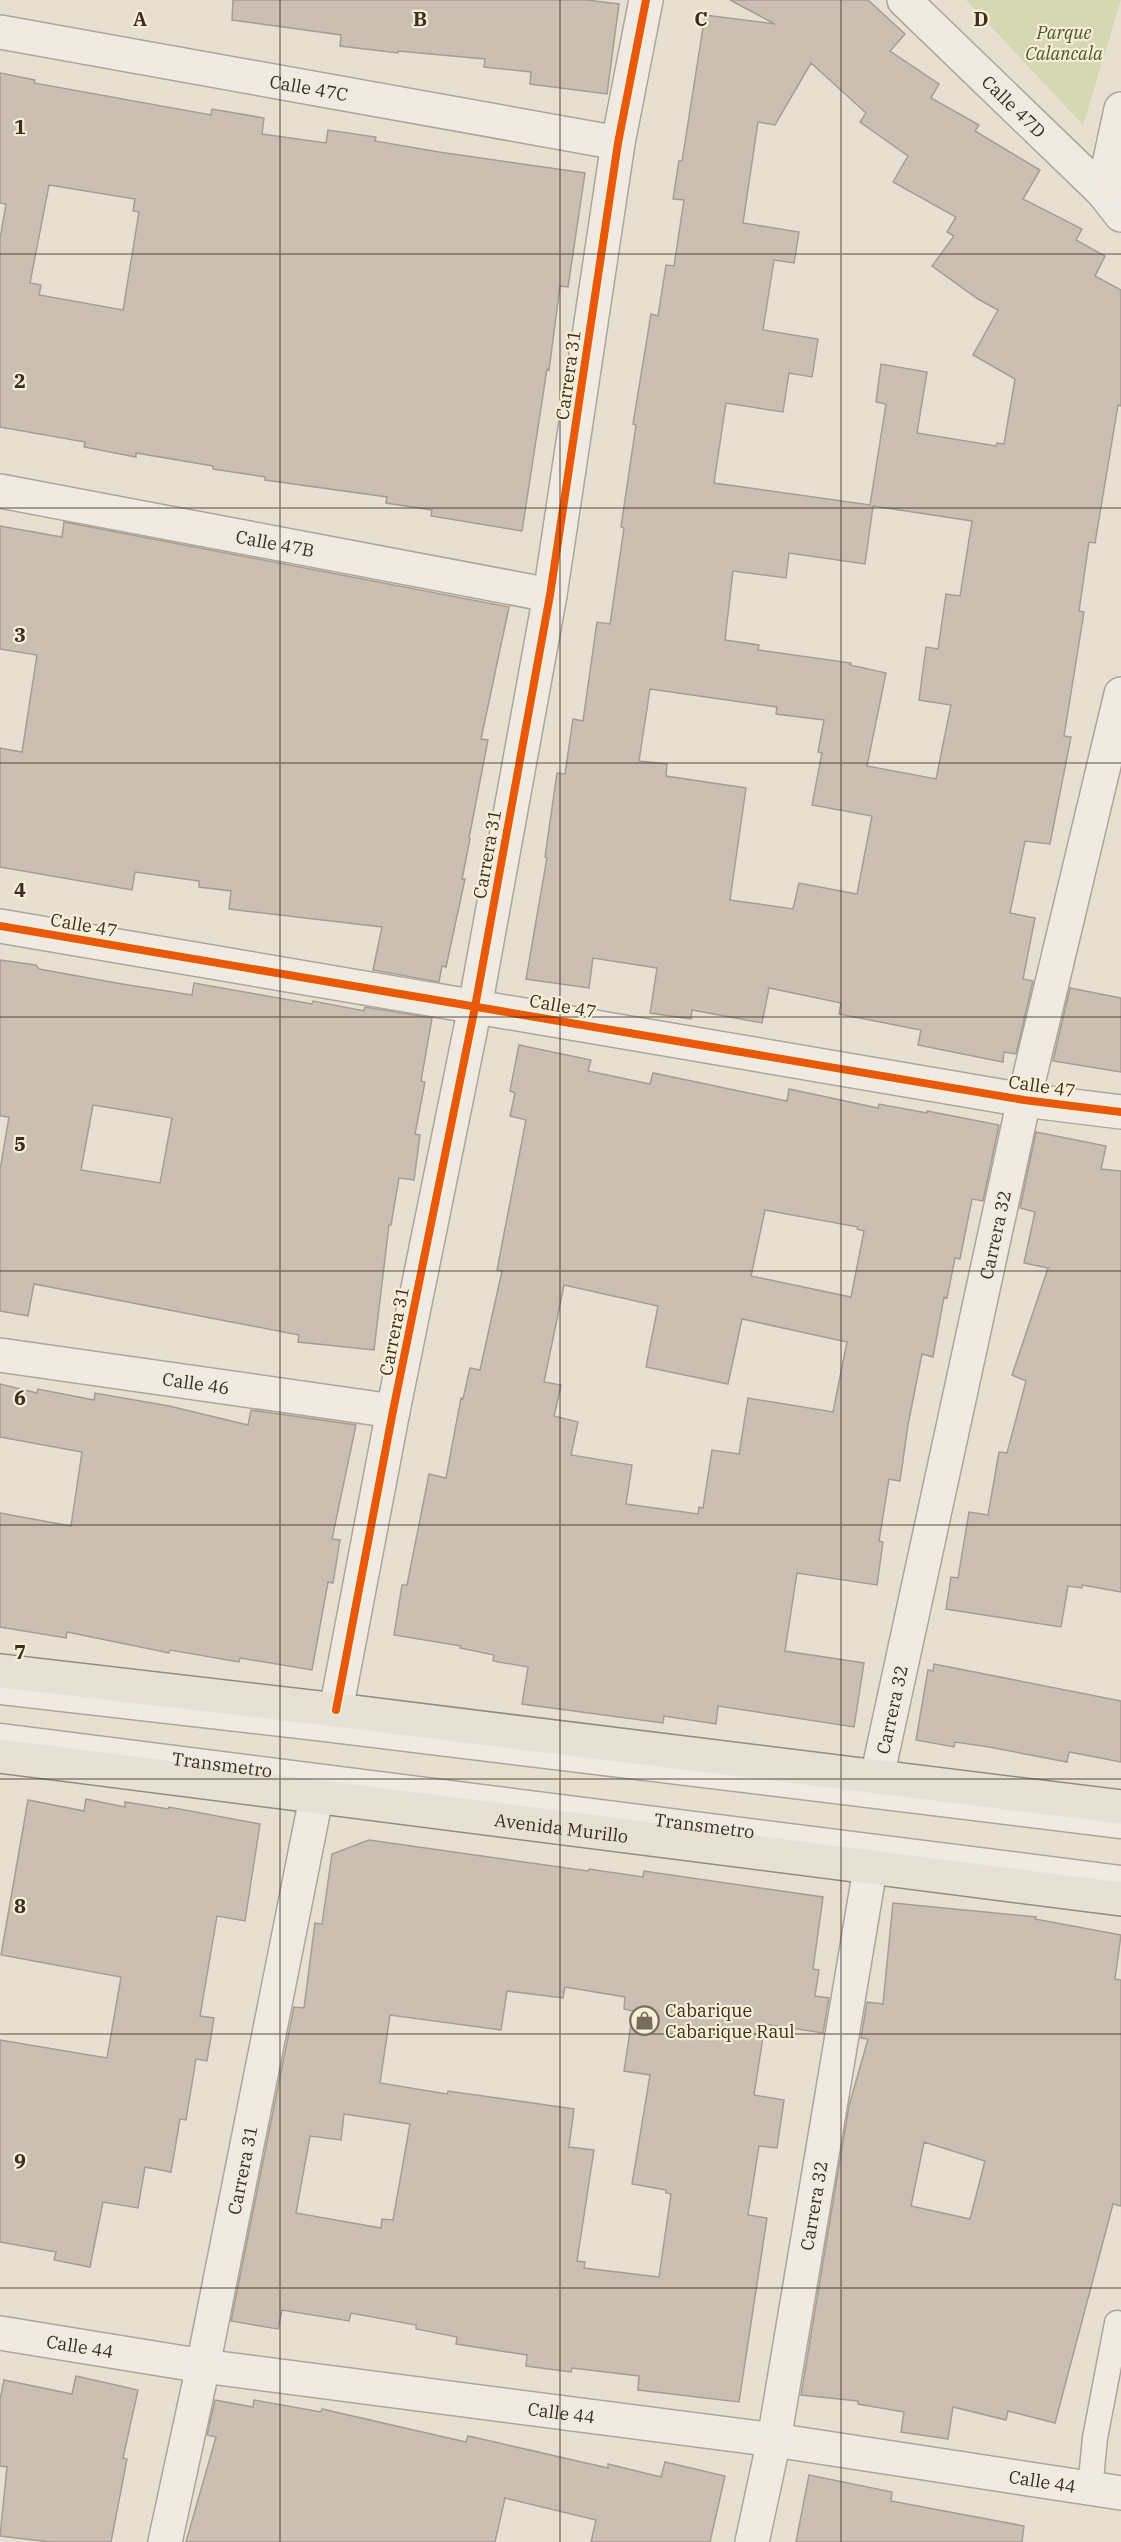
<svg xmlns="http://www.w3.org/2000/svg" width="1121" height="2542" viewBox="0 0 1121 2542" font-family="'IBM Plex Serif',serif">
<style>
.green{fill:#d6d7b3}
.building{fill:#cbbfb2;stroke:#a89c90;stroke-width:1.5;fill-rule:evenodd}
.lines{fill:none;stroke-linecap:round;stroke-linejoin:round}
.lane-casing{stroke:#ada599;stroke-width:27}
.street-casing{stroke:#ada599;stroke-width:36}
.primary-casing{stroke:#928b80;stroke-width:36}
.lane{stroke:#efebe3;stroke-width:24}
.street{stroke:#efebe3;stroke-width:33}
.primary{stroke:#e6e1d4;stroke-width:33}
.cycleway-casing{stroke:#f7eed8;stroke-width:11}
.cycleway{stroke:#e8590c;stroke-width:8}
.grid{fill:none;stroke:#3d2e20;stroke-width:1.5;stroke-opacity:0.55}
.labels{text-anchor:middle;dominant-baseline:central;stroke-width:4.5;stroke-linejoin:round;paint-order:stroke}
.park-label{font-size:18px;font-style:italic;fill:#4d5a26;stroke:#f7eed8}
.street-label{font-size:18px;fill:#3d2e20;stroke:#f7eed8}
.poi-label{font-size:18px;fill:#3d2e20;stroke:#f7eed8;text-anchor:start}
.grid-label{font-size:20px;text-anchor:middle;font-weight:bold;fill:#3d2e20;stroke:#f7eed8;stroke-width:4.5;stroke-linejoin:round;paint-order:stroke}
</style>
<rect width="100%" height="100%" fill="#e7e0d1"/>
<path class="green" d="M966 0H1121L1083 125Z"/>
<path class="building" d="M233 0H587L619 4 607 94 530 84 531 72 484 67 485 59 398 51V53L340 46 341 35 232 20Z
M730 0H868L905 34 890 51 939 84 931 98 979 125 975 131 1040 170 1023 199 1082 229 1076 240 1105 256 1095 276 1121 290V406L1118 405 1095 543 1089 542 1079 611 1084 612 1064 736 1071 737 1050 844 1025 841 1010 913 1035 918 1023 979 1033 981 1016 1054 1004 1052 1003 1062 918 1045 921 1030 839 1014 841 1003 769 988 762 1023 692 1010 691 1019 650 1013 657 968 593 958 589 988 526 979 547 858 545 857 557 773 565 774 573 719 583 721 597 622 610 624 624 528 621 527 636 425 633 424 651 314 658 316 666 265 674 266 684 200 673 199 679 161H682L705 15 775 24ZM811 63 866 113 860 122 908 156 893 182 956 217 947 232 954 236 932 266 978 299 998 310 973 355 1015 379 1004 444 997 443 996 446 917 433 927 372 881 364 876 402 886 404 870 505 714 483 726 403 783 412 789 373 812 377 818 339 763 330 774 260 794 263 799 232 743 223 758 122 775 125ZM873 506 972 521 960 596 946 594 938 649 926 647 919 700 951 705 936 779 867 766 886 673 850 665 851 663 758 650 759 645 725 640 733 571 786 578 789 553 865 564ZM650 689 777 707 776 714 824 720 818 752 822 753 812 805 872 816 857 894 799 883 793 909 730 900 746 788 666 776 667 764 639 761Z
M0 73 35 80 34 83 211 115 212 109 264 118 262 134 326 143 328 130 376 137 375 141 439 152 585 173 568 287 560 286 549 370 547 369 522 531 431 516 432 510 386 503 387 497 265 480V477L213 469V466L136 453V457L84 447 85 442 0 427V239L6 204 0 203ZM49 185 135 199 133 211 139 212 123 310 39 295 41 285 30 283Z
M64 522 509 607 481 739 488 740 469 838 470 839 462 879H465L446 967 442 966 439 982 373 970 382 927 229 909 231 891 199 887V881L135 872 132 890 0 867V748L22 752 37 655 0 649V526L62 537Z
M0 960 36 965 39 969 122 984 192 995 194 983 312 1004 313 1001 364 1011 365 1007 432 1018 421 1081 425 1082 415 1134 420 1135 414 1180 399 1178 391 1225H389L374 1350 298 1342 299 1335 34 1284 28 1316 0 1311V1170L9 1117 0 1116ZM93 1105 172 1118 160 1183 81 1170Z
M1070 988 1121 998V1072L1053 1061Z
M519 1045 591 1060 588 1071 650 1084 653 1073 787 1101 789 1089 878 1108 879 1104 927 1113V1111L999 1125 983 1201 972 1199 960 1259 955 1258 947 1298 944 1297 933 1357 922 1354 908 1425 900 1481 889 1479 879 1541 883 1542 877 1585 797 1573 785 1651 864 1663 854 1727 718 1706 716 1724 664 1716 663 1723 522 1704 528 1667 493 1661 494 1655 460 1648 461 1646 394 1635 402 1585H407L429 1474 446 1478 461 1398 463 1399 470 1368 480 1370 502 1271 497 1270 526 1120 510 1116 515 1093 510 1091ZM765 1210 858 1227 857 1229 864 1231 851 1297 751 1276ZM564 1285 658 1306 646 1367 728 1384 742 1319 847 1342 833 1412 748 1398 739 1454 712 1450 703 1508 699 1507 698 1514 626 1504 632 1465 571 1455 578 1422 554 1416 561 1385 544 1382Z
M1036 1132 1106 1146 1101 1169 1121 1171V1592L1082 1585V1588L1068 1586 1061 1627 946 1609 951 1577 958 1578 969 1512 988 1515 999 1452 1007 1453 1026 1381 1012 1375 1048 1268 1024 1263 1035 1212 1020 1208Z
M0 1384 37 1393 38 1389 94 1400 95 1393 169 1406 248 1425 251 1410 356 1425 332 1539 340 1540 333 1583 328 1582 312 1670 240 1658 239 1662 170 1650 169 1653 67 1632 66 1638 0 1627V1513L71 1526 82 1452 0 1437Z
M934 1664 1121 1701V1762L1069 1752 1067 1762 989 1747 955 1742 954 1747 916 1740 928 1670 933 1671Z
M86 1799 125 1807V1802L168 1809 169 1807 260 1824 245 1921 217 1916 200 2016 214 2018 207 2061 196 2059 186 2120 180 2119 171 2172 145 2167 138 2208 103 2202 90 2267 54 2260 56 2252 0 2242V2040L107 2058 121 1977 1 1955 28 1800 84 1811Z
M369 1840 588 1871 589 1869 643 1877 644 1871 823 1897 813 1969 819 1970 815 1996 829 1998 823 2033 765 2024 754 2095 784 2100 777 2148 759 2146 748 2215 767 2218 739 2402 638 2390 639 2376 572 2368 571 2372 526 2366 527 2355 456 2344 457 2337 416 2329V2325L351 2313 349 2321 282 2310 278 2329 231 2321 294 2007 304 2008 315 1923 322 1924 332 1854ZM565 1987 625 1997 624 2009 633 2011 624 2071 650 2075 632 2184 666 2190V2193L671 2194 659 2277 584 2268 585 2262 577 2261 594 2150 569 2147 574 2109 448 2091 447 2094 380 2083 390 2015 501 2030 507 1991 563 1998ZM344 2114 410 2124 393 2220 382 2219 381 2228 296 2213 310 2136 341 2140Z
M893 1903 1036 1917 1035 1919 1121 1935 1115 1979 1121 1980V2206L1113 2204 1055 2423 1008 2411 1006 2420 953 2407 948 2439 901 2432 904 2412 858 2404V2401L801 2395 849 2106 868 2039 861 2038 867 2002 883 2004ZM924 2142 985 2161 970 2219 911 2206Z
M76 2376 138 2390 123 2458 127 2459 111 2542H50L0 2536 7 2467 0 2466V2400L4 2380 72 2394Z
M215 2400 253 2407 254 2400 321 2412 322 2409 466 2442 468 2436 608 2468V2464L661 2477 665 2462 725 2476 710 2542H591L596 2520 505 2498 495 2542H186L216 2437 207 2435Z
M809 2475 892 2492 891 2501 1024 2526 1022 2542H796Z"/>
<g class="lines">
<defs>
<g id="lane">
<path d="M0 1692 325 1729 1121 1826"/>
<path id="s1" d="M0 1736 1121 1878"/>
<path d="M1090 2489 1095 2438 1117 2323"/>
</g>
<g id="street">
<path id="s2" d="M904 0 1103 192 1121 215"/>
<path id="s3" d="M0 32 618 143"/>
<path d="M1103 192 1121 109"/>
<path id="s4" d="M0 491 550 595"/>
<path d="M0 926 1024 1100 1121 1112"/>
<path id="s5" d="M0 1355 393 1411"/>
<path d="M336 1710 393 1411 475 1007 550 595 618 143 646 0"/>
<path id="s6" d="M877 1777 1024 1100 1121 694"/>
<path id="s7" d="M0 2333 203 2366 774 2440 1121 2493"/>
<path id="s8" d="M165 2542 203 2366 316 1798"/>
<path id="s9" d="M752 2542 774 2440 870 1869"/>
</g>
<g id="primary">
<path d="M0 1671 336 1710 1121 1807"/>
<path id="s10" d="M0 1756 1121 1899"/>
</g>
</defs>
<use href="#lane" class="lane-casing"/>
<use href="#street" class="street-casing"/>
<use href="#primary" class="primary-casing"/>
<use href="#lane" class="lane"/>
<use href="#street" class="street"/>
<use href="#primary" class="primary"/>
<defs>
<path id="cycleway" d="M0 926 1024 1100 1121 1112
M336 1710 393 1411 475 1007 550 595 618 143 646 0"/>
</defs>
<use href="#cycleway" class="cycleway-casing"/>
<use href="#cycleway" class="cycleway"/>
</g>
<path class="grid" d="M280 0V2542M560 0V2542M841 0V2542M0 254H1121M0 508H1121M0 763H1121M0 1017H1121M0 1271H1121M0 1525H1121M0 1779H1121M0 2034H1121M0 2288H1121"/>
<defs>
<symbol id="shop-ring" viewBox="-11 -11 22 22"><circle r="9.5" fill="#f7eed8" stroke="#786c5e" stroke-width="1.5"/><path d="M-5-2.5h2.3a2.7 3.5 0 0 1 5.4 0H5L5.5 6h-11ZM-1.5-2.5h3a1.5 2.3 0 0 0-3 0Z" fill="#786c5e"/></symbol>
</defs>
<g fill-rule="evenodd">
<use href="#shop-ring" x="628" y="2004" width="33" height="33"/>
</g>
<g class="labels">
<g class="park-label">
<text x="1064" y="32">Parque<tspan x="1064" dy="21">Calancala</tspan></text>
</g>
<g class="street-label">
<text stroke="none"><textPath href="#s3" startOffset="314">Calle 47C</textPath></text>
<text stroke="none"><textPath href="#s2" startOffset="153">Calle 47D</textPath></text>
<text transform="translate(568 375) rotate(-82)">Carrera 31</text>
<text stroke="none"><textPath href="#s4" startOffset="280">Calle 47B</textPath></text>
<text transform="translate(487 854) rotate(-80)">Carrera 31</text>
<text transform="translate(84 925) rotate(10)">Calle 47</text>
<text transform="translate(563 1006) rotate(10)">Calle 47</text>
<text transform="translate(1042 1086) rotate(8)">Calle 47</text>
<text stroke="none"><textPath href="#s6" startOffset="555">Carrera 32</textPath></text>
<text transform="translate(394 1331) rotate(-79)">Carrera 31</text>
<text stroke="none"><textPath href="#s5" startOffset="198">Calle 46</textPath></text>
<text stroke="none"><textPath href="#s6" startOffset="69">Carrera 32</textPath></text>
<text stroke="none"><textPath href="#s1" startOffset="224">Transmetro</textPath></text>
<text stroke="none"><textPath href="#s1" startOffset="710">Transmetro</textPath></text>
<text stroke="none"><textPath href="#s10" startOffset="566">Avenida Murillo</textPath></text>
<text stroke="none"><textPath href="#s8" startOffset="380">Carrera 31</textPath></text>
<text stroke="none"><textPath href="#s9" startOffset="342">Carrera 32</textPath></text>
<text stroke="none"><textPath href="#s7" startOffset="81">Calle 44</textPath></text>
<text stroke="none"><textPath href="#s7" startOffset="567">Calle 44</textPath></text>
<text stroke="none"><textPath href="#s7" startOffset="1053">Calle 44</textPath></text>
</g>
<g class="poi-label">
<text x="665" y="2010">Cabarique<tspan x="665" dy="21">Cabarique Raul</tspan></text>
</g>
</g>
<g class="grid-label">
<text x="140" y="26">A</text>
<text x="420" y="26">B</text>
<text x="701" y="26">C</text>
<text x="981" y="26">D</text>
<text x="20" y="134">1</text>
<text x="20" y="388">2</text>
<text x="20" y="642">3</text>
<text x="20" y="897">4</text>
<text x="20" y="1151">5</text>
<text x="20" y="1405">6</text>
<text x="20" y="1659">7</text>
<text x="20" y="1913">8</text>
<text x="20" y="2168">9</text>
</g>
</svg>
